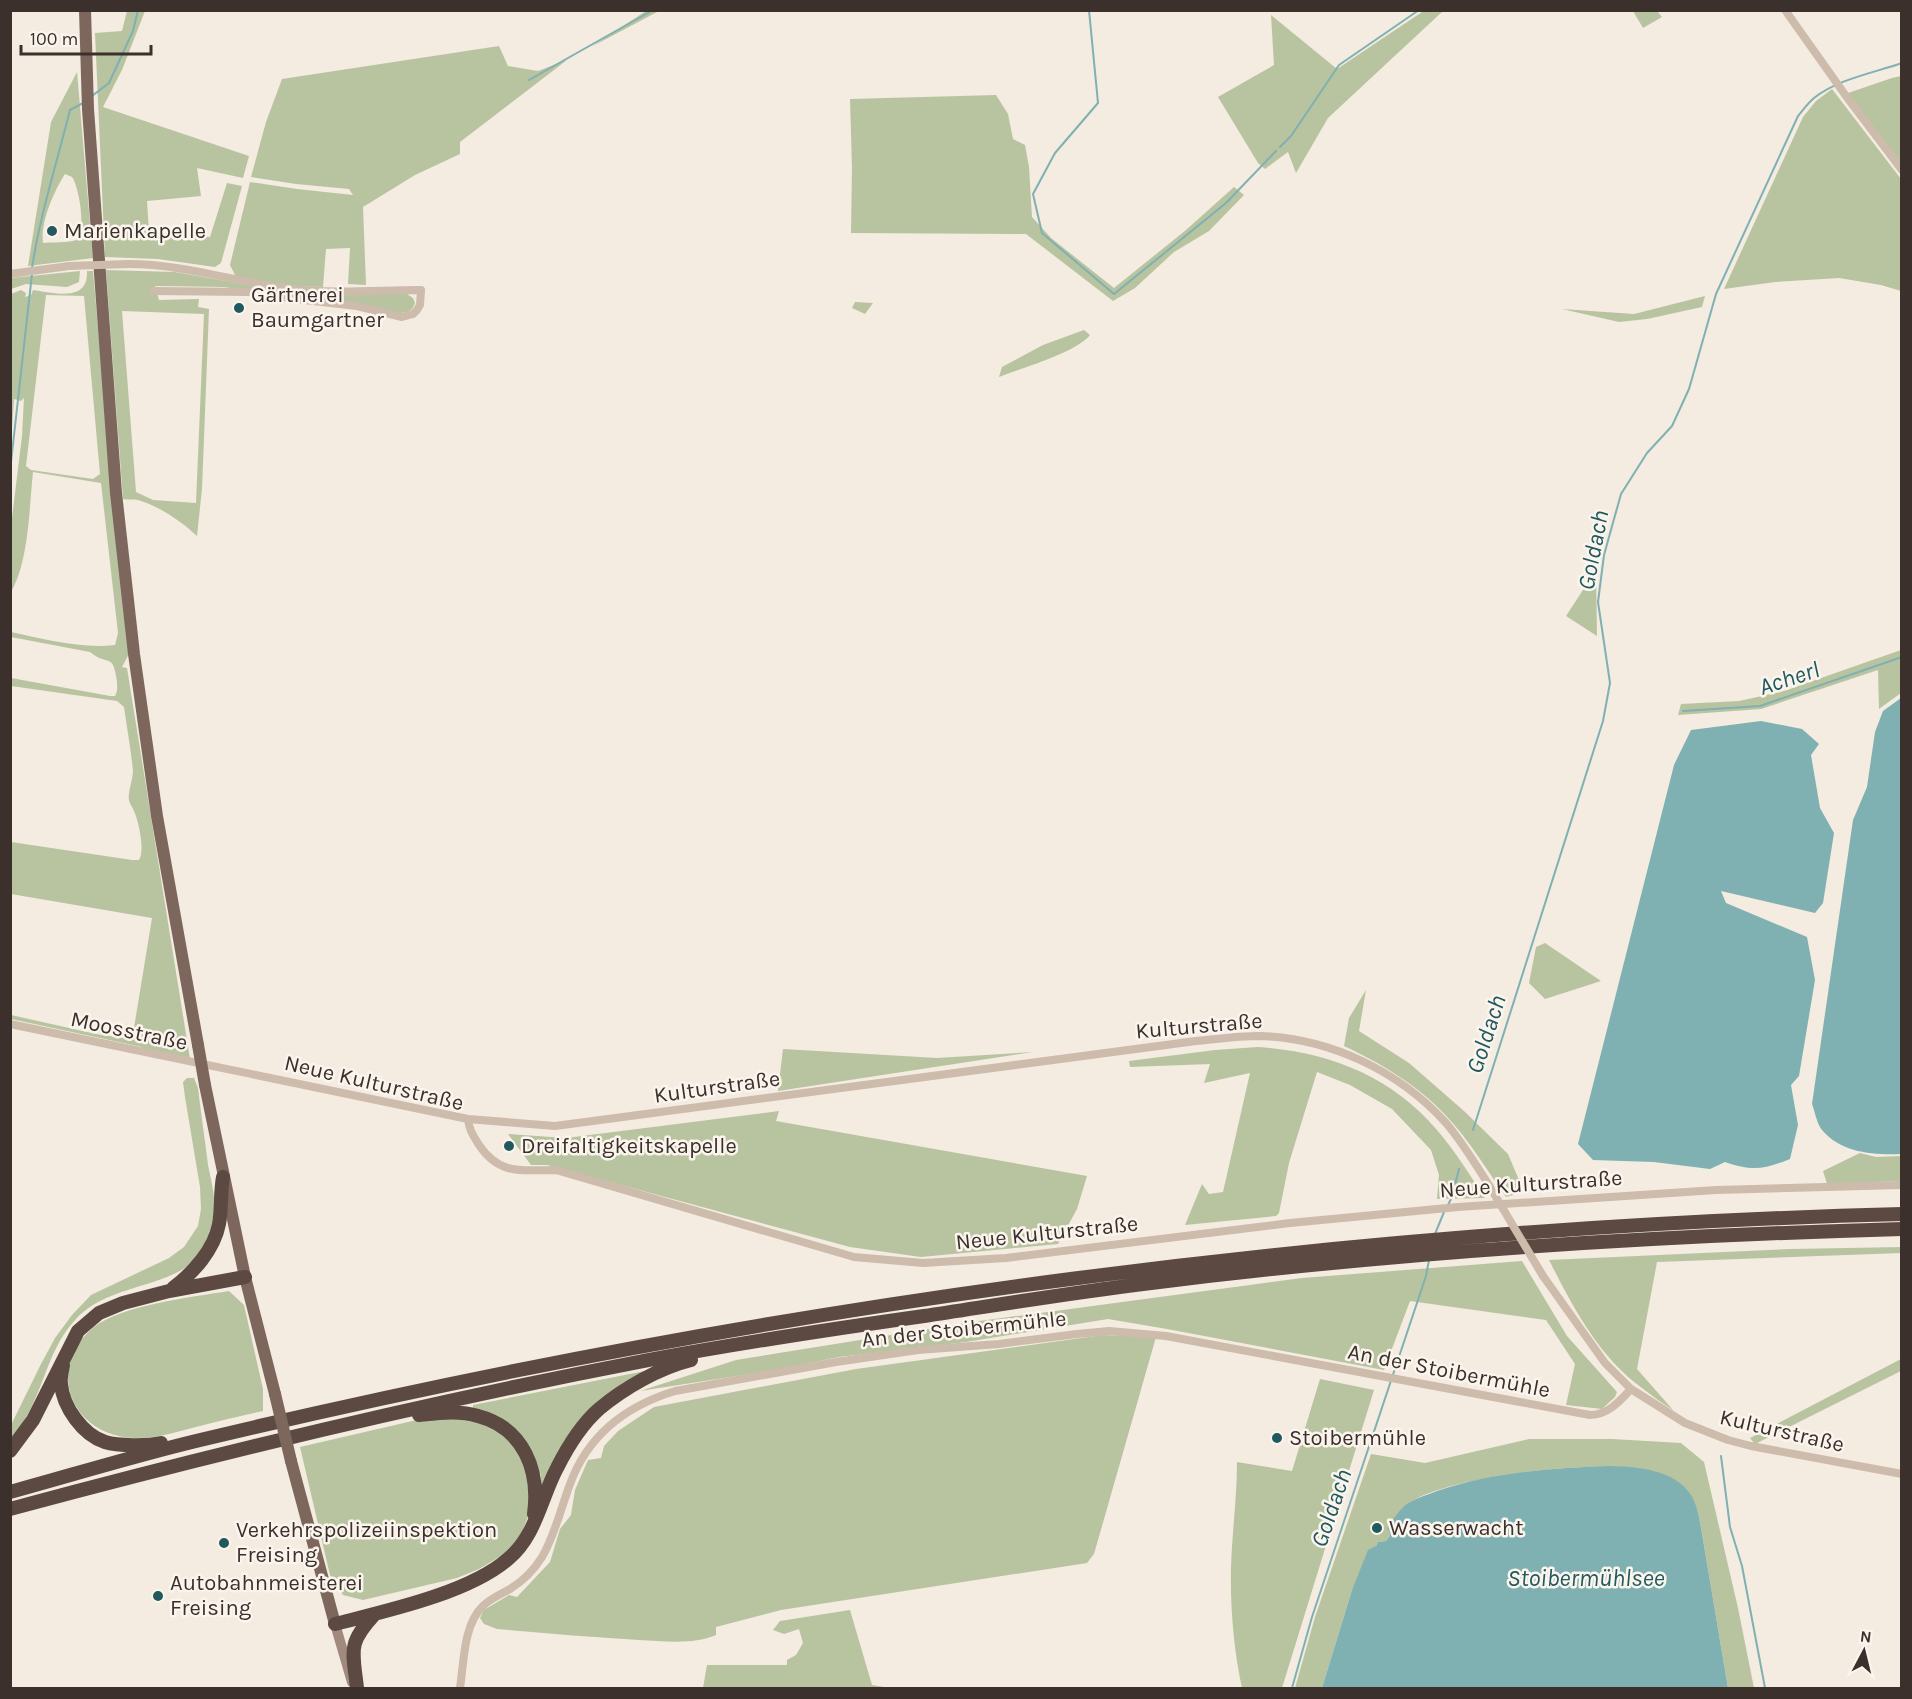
<svg xmlns="http://www.w3.org/2000/svg" width="1912" height="1699" viewBox="0 0 1912 1699" font-family="Karla,sans-serif">
<style>
.green{fill:#b8c4a0;fill-rule:evenodd}
.water{fill:#7fb0b2}
.lines{fill:none;stroke-linecap:round;stroke-linejoin:round}
.stream{stroke:#7fb0b2;stroke-width:2}
.street{stroke:#cdbbac;stroke-width:8}
.secondary{stroke:#a18a7d;stroke-width:10}
.primary{stroke:#7d675c;stroke-width:12}
.highway{stroke:#5c4a42;stroke-width:14}
.street-bridge{stroke:#cdbbac;stroke-width:8}
.primary-bridge{stroke:#7d675c;stroke-width:12}
.poi-dot{fill:#1f5a5e;stroke:#fbf5ee;stroke-width:2}
.labels{text-anchor:middle;dominant-baseline:central;stroke-width:5;stroke-linejoin:round;paint-order:stroke}
.poi-label{font-size:22px;fill:#3b302b;stroke:#fbf5ee;text-anchor:start}
.street-label{font-size:22px;fill:#3b302b;stroke:#fbf5ee}
.water-label{font-size:24px;font-style:italic;fill:#1f5a5e;stroke:#fbf5ee}
</style>
<rect width="100%" height="100%" fill="#f4ebe1"/>
<path class="green" d="M1425 10 1443 11 1328 118 1296 173 1288 152 1265 169 1258 163 1218 97 1274 65 1271 15 1337 69Z
M127 11H145L122 70 103 107 249 156 243 178 197 168 201 196 147 201 149 232 210 237 227 183 242 186 221 263 215 267 158 259 105 257 95 33 122 31Z
M646 11H659L591 47Z
M1633 11H1657L1662 17 1643 28Z
M499 46 508 66 538 71 567 60 460 142V154L415 175 363 207 366 285 348 284 350 248 326 249 323 287 291 286 236 277 230 265 250 182 297 189 353 195 349 189 296 184 251 177 266 122 282 79Z
M77 72 93 258 28 266 51 122ZM65 174 72 177C79 186 87 233 76 240 69 243 51 242 43 243 40 223 54 191 65 174Z
M1901 76V164L1848 93 1892 78Z
M1832 89 1901 179V291L1881 285 1839 278 1775 282 1724 289 1803 117 1816 101Z
M996 95 1008 114 1013 139 1025 145 1029 167 1032 217 1051 238 1114 288 1186 230 1234 187 1244 195 1209 231 1174 252 1135 288 1113 301 1026 234 851 233 852 168 850 99Z
M106 270 175 272 276 290 407 294 413 298 415 303C412 313 405 313 397 313L224 287 155 286 159 300 199 299 198 307 209 309 202 489 197 536C181 521 159 506 138 500 133 499 128 500 123 499ZM122 311 204 314 196 503 153 500 136 492Z
M80 271 79 282 67 287 26 284 11 289V278Z
M87 271H93L120 578 130 652 122 667 127 668 190 1059 142 1049V1047L11 1019V1015L96 1034 129 1039 133 1034 152 918 11 894V842L132 860H139C145 851 139 822 134 811 133 808 131 806 130 803 126 796 133 780 133 771 131 750 127 728 124 707L117 701 11 686V678L110 696H115C118 691 117 688 117 682 113 651 108 667 90 652L11 637V632C44 639 81 649 115 645L118 633 101 483 33 472C29 509 29 561 11 592V526L22 436 24 398 21 401 14 399 11 442V294L21 290 26 293 25 297 31 295 33 290C49 292 80 301 86 281 87 277 87 274 87 271ZM46 295 84 296 100 474 93 479 31 470 26 466Z
M1705 296 1702 307 1647 319 1619 322 1562 309 1634 314Z
M855 302 873 303 865 314 852 308Z
M1084 330 1090 335C1076 353 1021 368 999 377L1002 367 1043 345Z
M1596 570 1597 636 1566 616Z
M1901 650V693L1879 709 1878 670 1761 709 1678 715 1681 704 1739 701 1784 691Z
M1545 943 1601 981 1545 999 1529 983 1536 947Z
M1366 990 1359 1031 1409 1063 1464 1111 1508 1154 1519 1180 1513 1195 1506 1197C1491 1176 1477 1153 1461 1133 1430 1093 1389 1067 1344 1046L1349 1018Z
M1258 1047C1328 1052 1390 1075 1437 1130 1455 1151 1470 1175 1485 1198L1437 1199 1439 1175 1431 1150 1392 1109 1350 1085 1317 1072 1289 1163 1279 1213 1276 1216 1185 1225 1202 1184 1209 1194 1223 1192 1250 1073 1204 1083 1210 1064 1130 1067 1129 1061 1215 1050Z
M783 1049 937 1058 1033 1052 778 1091Z
M187 1078H194L198 1088C201 1114 205 1140 208 1165 210 1176 213 1186 214 1197 216 1220 206 1252 186 1267 177 1274 164 1278 153 1282 126 1291 96 1297 76 1319 44 1352 43 1404 11 1438V1425L41 1364 55 1338 72 1315 91 1295 169 1258 184 1247 198 1226 201 1209 200 1187 185 1097 183 1082Z
M779 1111 776 1121 1087 1176 1077 1209 1058 1244 921 1257 850 1247 547 1165H531L508 1134 566 1138Z
M1860 1153 1876 1157 1901 1156V1181L1827 1184 1823 1171Z
M1902 1247 1901 1253 1657 1262 1637 1369 1673 1410C1662 1403 1652 1396 1642 1388 1598 1356 1573 1307 1549 1260L1791 1249Z
M1522 1261 1567 1336 1617 1392 1615 1397 1602 1409 1566 1405 1575 1364 1546 1320 1410 1301 1384 1370 1167 1329 1108 1319 966 1342 839 1357 775 1370 640 1391 736 1360 972 1322 1302 1278Z
M229 1291 244 1305 263 1389V1411C239 1416 215 1422 192 1428 173 1433 153 1439 134 1438 71 1436 44 1368 94 1327 122 1305 193 1297 229 1291Z
M1103 1335 1156 1337 1094 1554 1087 1563 781 1610 716 1627V1635C693 1645 663 1641 639 1640 591 1637 544 1633 497 1629L484 1624 480 1618 484 1610 509 1595 517 1597 550 1562 560 1529 571 1515 575 1490 588 1460 601 1458 604 1446 618 1431 654 1407 856 1369Z
M1901 1359V1371L1755 1444 1750 1438Z
M645 1371 590 1410 541 1500V1475L532 1452 516 1431 498 1416 473 1408V1405Z
M1320 1379 1374 1390 1282 1688H1242C1234 1651 1230 1607 1231 1568 1232 1533 1237 1498 1237 1462L1292 1471Z
M434 1416 479 1419 510 1437 529 1468V1514L522 1532 508 1552 479 1569 457 1578 363 1600 343 1595 330 1575 300 1447Z
M1529 1439H1612L1681 1443 1704 1462 1738 1608 1754 1688H1728L1700 1522C1694 1500 1688 1487 1667 1476 1625 1454 1450 1475 1411 1502 1402 1508 1396 1522 1389 1531L1390 1536 1386 1541 1378 1542 1352 1590 1322 1688H1295L1315 1617 1371 1454 1425 1463Z
M850 1610 872 1685 890 1688H703L707 1665H787V1660L796 1655 803 1643 799 1629 784 1634 773 1630 780 1621Z"/>
<path class="water" d="M1901 698V1154C1874 1155 1841 1153 1822 1130 1817 1124 1815 1112 1812 1104L1853 820 1867 787 1875 732 1883 711Z
M1761 721 1802 729 1819 744 1811 755 1820 808 1834 833 1823 903 1815 913 1721 891 1726 903 1807 937 1815 980 1799 1076 1791 1085 1798 1125 1790 1159C1763 1170 1752 1171 1725 1162L1710 1169 1654 1162 1593 1160 1578 1144 1674 765 1691 730Z
M1610 1466C1638 1467 1674 1469 1691 1495 1696 1503 1698 1513 1700 1522L1728 1688H1322L1352 1590 1368 1550 1376 1546 1378 1542 1386 1541 1390 1536 1389 1531 1387 1528C1393 1520 1399 1510 1407 1504 1416 1498 1427 1495 1437 1491 1492 1472 1552 1468 1610 1466Z"/>
<g class="lines">
<path class="stream" d="M1089 10 1098 103 1055 153 1033 194 1042 233 1114 294 1226 203 1276 151
M529 80 653 10
M92 96 109 83 133 31 138 10
M1280 147 1291 136 1339 65 1419 10
M32 268C40 215 57 162 70 110L83 103
M10 471 32 274
M1683 711 1760 706 1902 657
M1473 1130 1603 721 1610 683 1598 602 1604 555 1621 494 1647 453 1672 426 1689 389 1716 294 1798 116C1803 110 1808 103 1814 98 1838 79 1873 73 1902 63
M1447 1207 1452 1197 1459 1169
M1435 1234 1444 1212
M1721 1456 1730 1527 1742 1566 1765 1688
M1292 1688 1312 1617 1426 1276 1429 1260"/>
<path class="street" d="M1785 10 1846 96 1902 170
M129 264C185 264 238 283 293 289 335 294 379 290 421 290L420 305 417 310 413 314 402 317 357 306 304 300 249 292 153 291
M10 274 69 266
M10 1024 468 1119 555 1126 1196 1041C1217 1039 1239 1036 1260 1036 1330 1038 1399 1071 1446 1123 1463 1143 1476 1165 1490 1187
M468 1119C469 1130 473 1135 479 1145 500 1176 522 1170 556 1170L854 1257 923 1263 1006 1258 1290 1223 1458 1207 1716 1190 1902 1185
M1543 1276 1605 1363 1631 1389 1685 1423 1728 1440 1751 1446 1902 1474
M460 1688C464 1663 463 1625 483 1606 490 1599 501 1594 510 1589 523 1581 534 1570 542 1557 555 1535 561 1508 570 1484 588 1435 626 1406 675 1391L836 1362 918 1350 999 1344 1077 1334 1109 1331 1166 1336 1590 1415C1608 1415 1620 1401 1631 1389"/>
<path class="secondary" d="M335 1624 352 1682"/>
<path class="primary" d="M85 10 88 109 116 493 134 654 157 816 198 1045
M205 1085 245 1277 275 1394
M291 1461 335 1624"/>
<path class="highway" d="M173 1288C193 1273 214 1250 219 1224 222 1208 220 1193 223 1177
M63 1365C62 1371 60 1378 61 1384 63 1407 83 1435 105 1442 118 1446 148 1446 161 1443
M419 1415C438 1413 459 1410 478 1416 524 1428 540 1471 534 1514
M10 1451 33 1420 78 1331 99 1313 123 1303 169 1291 245 1277
M10 1492C72 1475 134 1456 196 1441 758 1306 1324 1229 1902 1214
M10 1509C221 1452 434 1401 648 1360 739 1343 832 1329 924 1316 997 1305 1070 1293 1143 1284 1395 1252 1648 1236 1902 1229
M335 1624C386 1611 469 1593 508 1559 536 1536 541 1498 557 1468 567 1448 582 1424 599 1409 624 1388 659 1368 691 1360
M357 1688C353 1651 347 1644 374 1615"/>
<path class="street-bridge" d="M69 266 129 264
M1490 1187 1543 1276"/>
<path class="primary-bridge" d="M198 1045 205 1085
M275 1394 291 1461"/>
</g>
<g class="poi-dot">
<circle cx="52" cy="231" r="6"/>
<circle cx="239" cy="308" r="6"/>
<circle cx="509" cy="1146" r="6"/>
<circle cx="1277" cy="1438" r="6"/>
<circle cx="1377" cy="1528" r="6"/>
<circle cx="224" cy="1543" r="6"/>
<circle cx="158" cy="1596" r="6"/>
</g>
<g class="labels">
<g class="poi-label">
<text x="64" y="231">Marienkapelle</text>
<text x="251" y="295">Gärtnerei<tspan x="251" dy="25">Baumgartner</tspan></text>
<text x="521" y="1146">Dreifaltigkeitskapelle</text>
<text x="1289" y="1438">Stoibermühle</text>
<text x="1389" y="1528">Wasserwacht</text>
<text x="236" y="1530">Verkehrspolizeiinspektion<tspan x="236" dy="25">Freising</tspan></text>
<text x="170" y="1583">Autobahnmeisterei<tspan x="170" dy="25">Freising</tspan></text>
</g>
<g class="street-label">
<text transform="translate(1199 1026) rotate(-5)">Kulturstraße</text>
<text transform="translate(129 1031) rotate(12)">Moosstraße</text>
<text transform="translate(374 1083) rotate(13)">Neue Kulturstraße</text>
<text transform="translate(717 1087) rotate(-8)">Kulturstraße</text>
<text transform="translate(1531 1184) rotate(-4)">Neue Kulturstraße</text>
<text transform="translate(1047 1233) rotate(-6)">Neue Kulturstraße</text>
<text transform="translate(964 1329) rotate(-6)">An der Stoibermühle</text>
<text transform="translate(1449 1371) rotate(11)">An der Stoibermühle</text>
<text transform="translate(1782 1431) rotate(13)">Kulturstraße</text>
</g>
<g class="water-label">
<text transform="translate(1593 550) rotate(-79)">Goldach</text>
<text transform="translate(1789 678) rotate(-18)">Acherl</text>
<text transform="translate(1486 1034) rotate(-72)">Goldach</text>
<text transform="translate(1331 1508) rotate(-71)">Goldach</text>
<text x="1586" y="1578">Stoibermühlsee</text>
</g>
</g>
<rect width="1912" height="1699" fill="none" stroke="#3b302b" stroke-width="24"/>
<g transform="translate(1864 1651) rotate(7)" stroke="#fbf5ee" stroke-width="4.5" paint-order="stroke">
<path d="M0-4.5L10 22L0 15L-10 22Z" fill="#3b302b"/>
<text y="-9" font-size="16" font-weight="bold" text-anchor="middle" fill="#3b302b">N</text>
</g>
<path d="M21 45v9h130v-9" fill="none" stroke="#3b302b" stroke-width="3"/>
<text x="30" y="45" font-size="18" fill="#3b302b" stroke="#fbf5ee" stroke-width="4.5" paint-order="stroke">100 m</text>
</svg>
